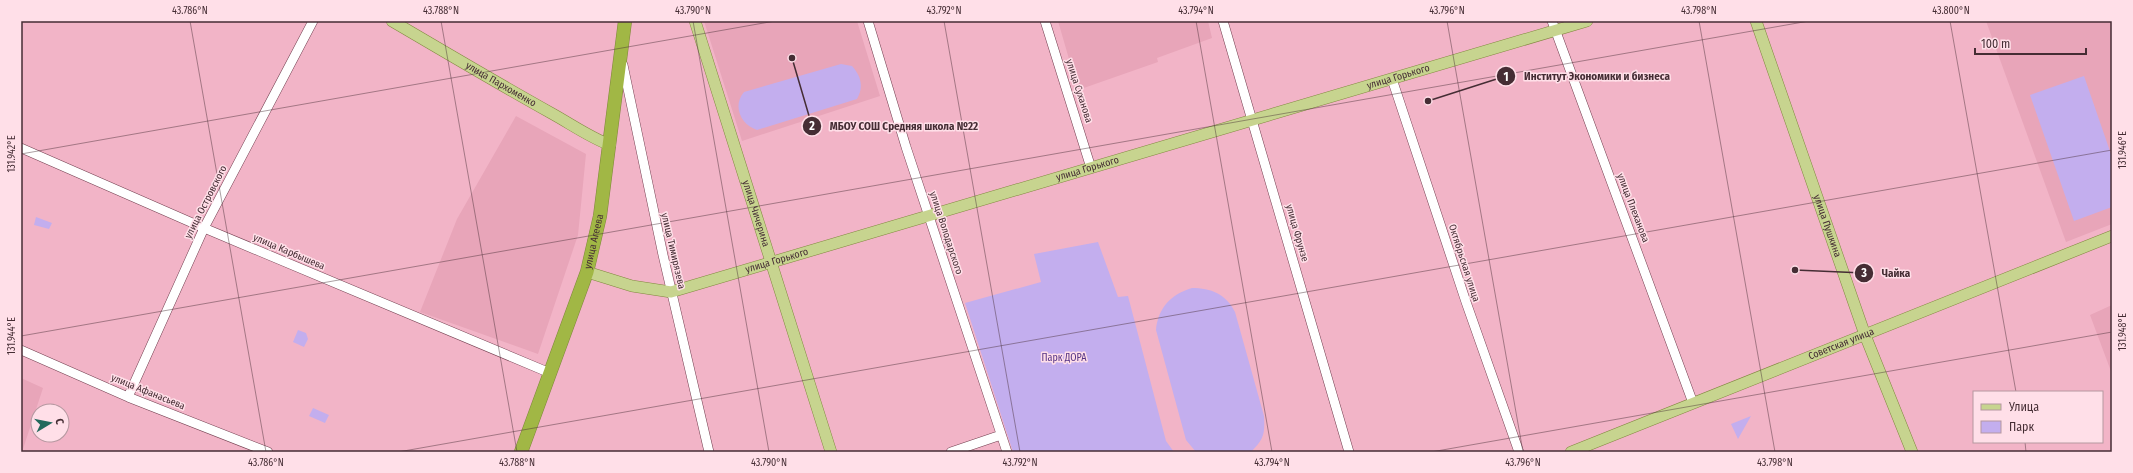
<svg xmlns="http://www.w3.org/2000/svg" width="2133" height="473" viewBox="0 0 2133 473" font-family="'Fira Sans Condensed',sans-serif">
<style>
.built{fill:#e8a5b9}
.green{fill:#c3aeee}
.lines{fill:none;stroke-linecap:round;stroke-linejoin:round}
.minor-casing{stroke:#744051;stroke-width:10}
.major-casing{stroke:#81873f;stroke-width:12}
.highway-casing{stroke:#81873f;stroke-width:14}
.minor{stroke:#fff;stroke-width:9}
.major{stroke:#c7d48f;stroke-width:11}
.highway{stroke:#a1b745;stroke-width:13}
.ticks{fill:none;stroke:#452d34;stroke-width:1;stroke-opacity:0.45}
.labels{text-anchor:middle;dominant-baseline:central;stroke-width:3;stroke-linejoin:round;paint-order:stroke}
.street-label{font-size:10px;fill:#452d34;stroke:#ffdfe8}
.park-label{font-size:10px;fill:#533184;stroke:#ffdfe8}
.leader{fill:none;stroke:#452d34;stroke-width:1.5}
.callout-dot{fill:#452d34;stroke:#ffdfe8;stroke-width:1.5}
.mark-label{font-size:12px;text-anchor:middle;font-weight:bold;fill:#fff}
.callout-label{font-size:11px;text-anchor:middle;font-weight:bold;fill:#452d34;stroke:#ffdfe8;stroke-width:3;stroke-linejoin:round;paint-order:stroke}
.neatline{fill:none;stroke:#452d34;stroke-width:1.5}
.ticks-label{font-size:10px;text-anchor:middle;fill:#452d34}
</style>
<rect width="100%" height="100%" fill="#f2b4c7"/>
<path class="built" d="M704 21H857L880 96 742 141Z
M1058 21H1208L1212 38 1157 58 1158 62 1078 90Z
M1986 21H2112V224L2066 242Z
M516 116 586 154 578 235 538 354 420 312 457 219Z
M2112 305V374L2090 315Z
M21 378 43 388 22 452H21Z"/>
<path class="green" d="M841 64 852 66C861 76 864 87 857 99L757 130C741 125 732 106 744 92Z
M2084 76 2112 157V207L2074 221 2030 95Z
M36 217 52 223 49 229 34 225Z
M1098 242 1118 297 1128 296 1166 441 1174 452H1013L965 303 1041 282 1034 254Z
M1192 288C1211 288 1226 294 1235 312L1264 416C1265 434 1264 439 1251 452H1196L1186 440 1156 330C1158 308 1171 294 1192 288Z
M298 330 306 333 308 339 304 347 293 342Z
M313 408 329 415 325 423 309 416Z
M1751 416 1738 439 1731 424Z"/>
<g class="lines">
<defs>
<path id="minor" d="M868 21 906 147 1007 452
M1045 21 1091 168
M1223 21 1349 452
M1552 21 1693 403
M623 65 663 255 709 452
M1392 79 1466 302 1519 452
M21 148 204 228 550 373
M21 350 128 397 268 452
M128 397 204 228 313 21
M951 452 1001 435"/>
<g id="major">
<path id="s1" d="M392 21C445 52 497 83 551 113 571 124 589 137 610 145"/>
<path id="s2" d="M695 21 831 452"/>
<path id="s3" d="M1756 21 1865 335 1912 452"/>
<path id="s4" d="M587 272 632 286 671 292 1587 21"/>
<path id="s5" d="M1571 452 2112 236"/>
</g>
<g id="highway">
<path id="s6" d="M521 452 587 272 600 216 625 21"/>
</g>
</defs>
<use href="#minor" class="minor-casing"/>
<use href="#major" class="major-casing"/>
<use href="#highway" class="highway-casing"/>
<use href="#minor" class="minor"/>
<use href="#major" class="major"/>
<use href="#highway" class="highway"/>
</g>
<path class="ticks" d="M190 21 266 452M441 21 517 452M693 21 769 452M944 21 1020 452M1196 21 1272 452M1447 21 1523 452M1699 21 1775 452M1950 21 2016 392M21 154 775 21M21 336 1809 21M2025 442 2026 452M398 452 2112 150M1431 452 2112 332"/>
<g class="labels">
<g class="street-label">
<text stroke="none"><textPath href="#s4" startOffset="845">улица Горького</textPath></text>
<text stroke="none"><textPath href="#s1" startOffset="126">улица Пархоменко</textPath></text>
<text transform="translate(1079 91) rotate(72)">улица Суханова</text>
<text stroke="none"><textPath href="#s4" startOffset="521">улица Горького</textPath></text>
<text transform="translate(206 202) rotate(-63)">улица Островского</text>
<text transform="translate(1633 208) rotate(69)">улица Плеханова</text>
<text stroke="none"><textPath href="#s2" startOffset="202">улица Чичерина</textPath></text>
<text stroke="none"><textPath href="#s3" startOffset="217">улица Пушкина</textPath></text>
<text transform="translate(946 233) rotate(72)">улица Володарского</text>
<text transform="translate(1297 233) rotate(74)">улица Фрунзе</text>
<text stroke="none"><textPath href="#s6" startOffset="223">улица Агеева</textPath></text>
<text transform="translate(673 251) rotate(77)">улица Тимирязева</text>
<text transform="translate(289 252) rotate(23)">улица Карбышева</text>
<text stroke="none"><textPath href="#s4" startOffset="197">улица Горького</textPath></text>
<text transform="translate(1464 263) rotate(72)">Октябрьская улица</text>
<text stroke="none"><textPath href="#s5" startOffset="291">Советская улица</textPath></text>
<text transform="translate(148 392) rotate(22)">улица Афанасьева</text>
</g>
<g class="park-label">
<text x="1064" y="358">Парк ДОРА</text>
</g>
</g>
<path class="leader" d="M1428 101L1506 76M792 58L812 126M1795 270L1864 273"/>
<g class="callout-dot">
<circle cx="1428" cy="101" r="4"/>
<circle cx="792" cy="58" r="4"/>
<circle cx="1795" cy="270" r="4"/>
<circle cx="1506" cy="76" r="10"/>
<circle cx="812" cy="126" r="10"/>
<circle cx="1864" cy="273" r="10"/>
</g>
<g class="mark-label">
<text x="1506" y="81">1</text>
<text x="812" y="130">2</text>
<text x="1864" y="277">3</text>
</g>
<g class="callout-label">
<text x="1597" y="80">Институт Экономики и бизнеса</text>
<text x="904" y="130">МБОУ СОШ Средняя школа №22</text>
<text x="1896" y="277">Чайка</text>
</g>
<rect width="2133" height="473" fill="none" stroke="#ffdfe8" stroke-width="44"/>
<rect x="1973" y="391" width="130" height="52" fill="#ffdfe8" stroke="#b598a0"/>
<rect x="1981" y="404" width="20" height="6" fill="#c7d48f" stroke="#b598a0"/>
<text x="2009" y="411" font-size="12" fill="#452d34">Улица</text>
<rect x="1981" y="421" width="20" height="12" fill="#c3aeee" stroke="#b598a0"/>
<text x="2009" y="431" font-size="12" fill="#452d34">Парк</text>
<g transform="translate(50 423) rotate(80)"><circle r="19" fill="#ffdfe8" stroke="#b598a0"/>
<path d="M0-3L7 15L0 10L-7 15Z" fill="#246a5d"/>
<text y="-6" font-size="11" font-weight="bold" text-anchor="middle" fill="#452d34">С</text>
</g>
<path d="M1975 48v6h111v-6" fill="none" stroke="#452d34" stroke-width="2"/>
<text x="1981" y="48" font-size="12" fill="#452d34" stroke="#ffdfe8" stroke-width="3" paint-order="stroke">100 m</text>
<rect x="22" y="22" width="2089" height="429" class="neatline"/>
<g class="ticks-label">
<text x="190" y="14">43.786°N</text>
<text x="441" y="14">43.788°N</text>
<text x="693" y="14">43.790°N</text>
<text x="944" y="14">43.792°N</text>
<text x="1196" y="14">43.794°N</text>
<text x="1447" y="14">43.796°N</text>
<text x="1699" y="14">43.798°N</text>
<text x="1951" y="14">43.800°N</text>
<text transform="translate(2122 150) rotate(-90)" y="4">131.946°E</text>
<text transform="translate(11 154) rotate(-90)" y="4">131.942°E</text>
<text transform="translate(2122 332) rotate(-90)" y="4">131.948°E</text>
<text transform="translate(11 336) rotate(-90)" y="4">131.944°E</text>
<text x="266" y="466">43.786°N</text>
<text x="517" y="466">43.788°N</text>
<text x="769" y="466">43.790°N</text>
<text x="1020" y="466">43.792°N</text>
<text x="1272" y="466">43.794°N</text>
<text x="1523" y="466">43.796°N</text>
<text x="1775" y="466">43.798°N</text>
</g>
</svg>
